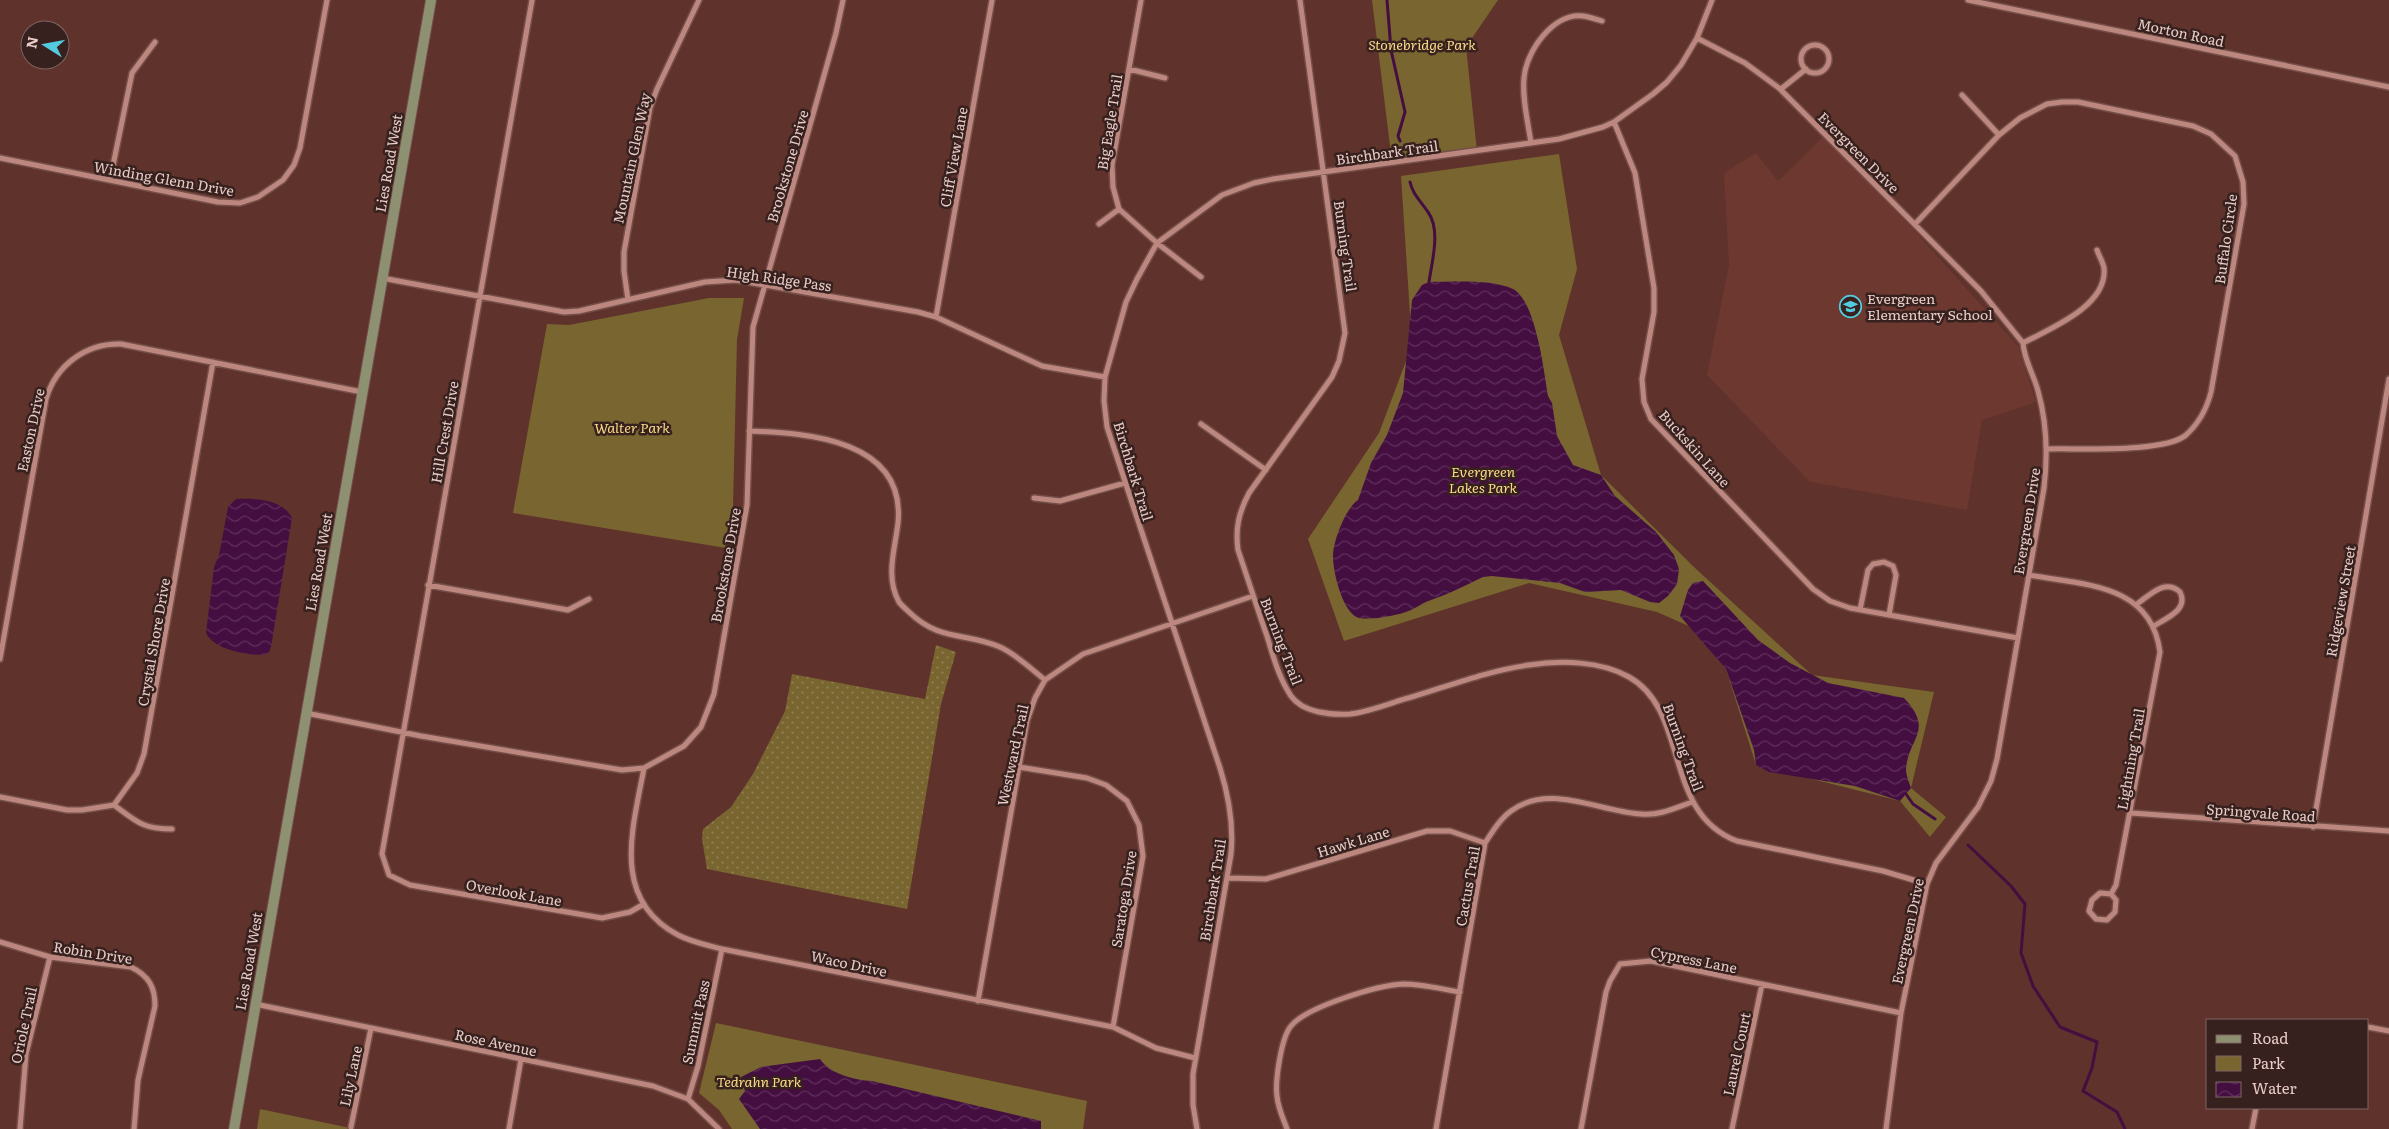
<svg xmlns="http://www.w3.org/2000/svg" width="2389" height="1129" viewBox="0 0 2389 1129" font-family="Literata,serif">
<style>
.built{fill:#6d382f}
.grass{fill:url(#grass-dots)}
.park{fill:#78652f}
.water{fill:url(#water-waves)}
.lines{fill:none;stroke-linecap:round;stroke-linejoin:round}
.stream{stroke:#440e41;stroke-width:3}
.street-casing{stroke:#744e48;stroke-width:8}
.secondary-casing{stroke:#744e48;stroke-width:12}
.street{stroke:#bc877e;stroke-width:5}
.secondary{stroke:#8d9171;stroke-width:10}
.labels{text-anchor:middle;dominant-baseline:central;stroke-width:5;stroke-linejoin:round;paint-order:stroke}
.street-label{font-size:14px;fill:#e9ccc7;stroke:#36211e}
.park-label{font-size:14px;font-style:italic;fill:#fadb88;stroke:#36211e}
.poi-label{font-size:14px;fill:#e9ccc7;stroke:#36211e;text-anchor:start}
</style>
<defs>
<pattern id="grass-dots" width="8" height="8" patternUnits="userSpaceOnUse" patternTransform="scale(1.25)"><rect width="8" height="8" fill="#78652f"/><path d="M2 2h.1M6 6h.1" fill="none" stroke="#928155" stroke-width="1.8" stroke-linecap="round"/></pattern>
<pattern id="water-waves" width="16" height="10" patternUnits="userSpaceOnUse" patternTransform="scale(1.25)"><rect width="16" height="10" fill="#440e41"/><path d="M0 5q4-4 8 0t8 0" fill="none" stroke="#5f305b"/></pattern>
</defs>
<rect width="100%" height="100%" fill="#5f322b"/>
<path class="built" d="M1823 137 1913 229 2018 346 2036 402 1982 420 1967 510 1810 482 1707 375 1729 265 1724 173 1756 153 1778 181Z"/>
<path class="grass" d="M936 645 956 652 941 704 907 909 707 869 702 839 703 829 731 807 753 774 785 711 792 674 925 699Z"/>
<path class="park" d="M1372 0H1498L1466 47 1477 151 1392 162Z
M1559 154 1577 269 1559 335 1601 475 1695 568 1812 675 1934 692 1911 788 1946 817 1930 837 1900 801 1756 765 1726 669 1691 627 1657 612 1529 583 1344 641 1308 539 1379 433 1412 345 1401 176Z
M709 298H744L737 340 733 507 726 548 513 513 547 324 569 325Z
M716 1023 1087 1101 1083 1129H732L719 1110 699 1093Z
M260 1109 355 1129H257Z"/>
<path class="water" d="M1429 282C1453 282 1491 279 1513 289 1536 301 1544 372 1548 396L1552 403 1557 436 1573 465 1601 475 1615 496 1656 532 1674 555 1679 569 1677 584 1668 596 1659 603 1650 602 1621 590 1585 592 1560 583 1492 576 1483 577C1466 585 1449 594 1431 600 1424 602 1418 607 1411 610 1397 616 1373 620 1359 618 1342 614 1332 568 1333 554 1334 539 1346 508 1358 500L1371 463 1387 435 1403 393 1412 300 1422 285Z
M236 499C254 498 283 499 292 518L271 647 269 652 264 655C247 655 214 650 206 633L214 567 219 555 228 507Z
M1703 581 1758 640 1790 663 1828 683 1904 698C1935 731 1908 738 1906 769 1906 775 1909 782 1911 788L1900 801 1855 786 1769 772 1756 765 1754 750 1726 669 1680 616 1688 590 1693 583Z
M820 1059C830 1074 854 1080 872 1081L1041 1121V1129H760L739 1099 745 1091 741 1077 761 1067Z"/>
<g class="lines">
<path class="stream" d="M1387 0 1391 50 1405 112 1398 136 1400 141
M1410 182C1413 195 1420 200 1428 212 1441 230 1432 261 1429 282
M1906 794 1913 804 1935 819
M1968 845 2011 886 2025 904 2021 953 2033 986 2060 1027 2097 1042 2092 1068 2083 1091 2117 1112 2125 1129"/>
<defs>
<path id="street" d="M532 0 382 854 389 875 410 885 602 918 630 912 644 904
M1300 0 1345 333 1339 361 1332 377 1249 493C1239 512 1235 528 1238 550 1248 579 1257 608 1267 636 1273 656 1279 678 1291 696 1303 713 1331 715 1350 714 1366 712 1383 706 1398 701 1441 689 1485 671 1529 665 1561 660 1601 661 1629 677 1690 711 1662 813 1737 841L1883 871 1927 884
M1968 0 2389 87
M1697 38 1745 63 1779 88 1981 291 2023 343C2024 360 2034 375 2038 391 2047 423 2048 455 2044 488L1997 759 1991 781 1978 807 1936 863 1927 884 1901 1013 1886 1129
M1801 59a14 14 0 1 1 28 0a14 14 0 1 1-28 0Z
M1129 69 1165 78
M1781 89 1806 69
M1962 95 1999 135
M1614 122 1635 173 1654 288V312L1642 379 1644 402 1651 419 1813 589 1830 601 1850 608 2018 638
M1531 143C1528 122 1522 99 1524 78 1526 51 1554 12 1583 16 1589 17 1596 19 1602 21
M0 158 218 202 240 203 258 197 283 180 294 165 300 148 327 0
M110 180 132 73 155 42
M1119 209 1157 243 1201 277
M1099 224 1119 209 1113 187 1112 165 1141 0
M1915 224 1999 135 2020 118 2047 104 2062 102H2078L2193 126 2211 134 2235 156 2243 182 2244 204 2211 392C2207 408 2198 424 2186 435 2165 453 2077 448 2047 449
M382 278 564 312 579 311 705 282 736 280 918 312 936 317 1042 366 1105 377
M628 300 624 271V252L650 108 657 89 699 0
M936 317 992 0
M2023 343C2049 329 2108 306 2104 268 2103 262 2099 256 2097 250
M1201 424 1266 470
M749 431C809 433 906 440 898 523 895 549 885 577 899 602 901 605 906 609 909 612 940 642 965 632 1000 647 1016 654 1031 669 1045 680
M1034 498 1060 501 1125 483
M2029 575C2083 585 2151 583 2160 652L2116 885 2111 894 2100 893 2092 900 2089 911 2096 919 2107 920 2115 912 2116 900 2111 894
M428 585 568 610 589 599
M2137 604C2150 595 2165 578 2180 592 2189 610 2166 618 2154 626
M1860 610 1868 570 1873 564 1884 562 1893 566 1896 575 1889 615
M0 659 46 399C56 365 86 343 121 344L362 392
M306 713 421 736 622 770 644 768 684 746 701 727 714 694 747 505 753 327 836 33 843 0
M1019 767 1087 778 1106 785 1127 801 1139 825 1143 856 1113 1027
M644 768C633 828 610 899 678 935 691 942 707 945 722 949L1113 1027 1156 1048 1195 1058
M0 797 67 810H82L114 805 137 773 144 754 213 362
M114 805C137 822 143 829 172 829
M2131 813 2389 831
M2313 827 2389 379
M1227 878 1266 879 1427 831H1450L1485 843
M0 942 50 957 131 967C149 976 155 987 155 1006L138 1080 134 1129
M978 1001 1027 721 1035 698 1045 680 1083 654 1253 596
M255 1004 653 1086 688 1099 719 1129
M2368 1027 2389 1031
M688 1099 698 1066 722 949
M351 1127 371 1028
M20 1129 26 1054 50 957
M509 1129 521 1059
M1197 1129 1193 1105V1074L1231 854C1234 824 1229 797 1220 768L1107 427 1104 401 1105 377 1126 302 1137 279 1157 243 1222 195 1254 183 1273 179 1559 139 1603 127 1614 122 1653 94 1667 82 1681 65 1697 38 1712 0
M1287 1129C1283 1118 1278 1108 1277 1096 1275 1081 1281 1038 1291 1026 1306 1007 1378 985 1403 984 1422 984 1441 989 1460 992
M1436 1129 1485 843C1492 832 1500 819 1511 811 1550 782 1599 812 1641 814 1659 816 1675 808 1692 802
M1581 1129 1606 992 1610 981 1620 964 1651 961 1901 1013
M1732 1129 1762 984
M2252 1129 2256 1108"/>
<path id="secondary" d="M234 1129 431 0"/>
</defs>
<use href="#street" class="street-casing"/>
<use href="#secondary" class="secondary-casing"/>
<use href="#street" class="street"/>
<use href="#secondary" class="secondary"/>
</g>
<defs>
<symbol id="school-ring" viewBox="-11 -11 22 22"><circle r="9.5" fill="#36211e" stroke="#54cade" stroke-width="1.5"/><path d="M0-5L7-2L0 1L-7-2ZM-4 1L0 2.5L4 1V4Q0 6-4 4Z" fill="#54cade"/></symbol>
</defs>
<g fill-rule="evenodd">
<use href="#school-ring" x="1838" y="294" width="25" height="25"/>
</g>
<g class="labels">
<g class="street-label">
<text transform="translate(2181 32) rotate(12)">Morton Road</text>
<text transform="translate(1109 122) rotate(-81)">Big Eagle Trail</text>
<text transform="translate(1387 152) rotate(-8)">Birchbark Trail</text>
<text transform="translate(1859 152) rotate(45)">Evergreen Drive</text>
<text transform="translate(953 157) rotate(-80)">Cliff View Lane</text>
<text transform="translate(631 158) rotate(-78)">Mountain Glen Way</text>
<text transform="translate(388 163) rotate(-80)">Lies Road West</text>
<text transform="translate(787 166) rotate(-74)">Brookstone Drive</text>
<text transform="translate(164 178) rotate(10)">Winding Glenn Drive</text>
<text transform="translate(2225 239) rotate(-82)">Buffalo Circle</text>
<text transform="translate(1346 246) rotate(82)">Burning Trail</text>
<text transform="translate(779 278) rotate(8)">High Ridge Pass</text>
<text transform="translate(30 430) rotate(-78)">Easton Drive</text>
<text transform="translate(444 432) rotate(-80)">Hill Crest Drive</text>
<text transform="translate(1695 448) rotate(48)">Buckskin Lane</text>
<text transform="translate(1134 471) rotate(73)">Birchbark Trail</text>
<text transform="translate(2026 521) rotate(-81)">Evergreen Drive</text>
<text transform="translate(318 562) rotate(-80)">Lies Road West</text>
<text transform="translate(725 565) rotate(-80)">Brookstone Drive</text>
<text transform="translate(2340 601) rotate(-80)">Ridgeview Street</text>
<text transform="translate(1282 641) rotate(69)">Burning Trail</text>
<text transform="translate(153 642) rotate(-80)">Crystal Shore Drive</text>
<text transform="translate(1684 747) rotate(70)">Burning Trail</text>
<text transform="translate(1012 755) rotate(-78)">Westward Trail</text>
<text transform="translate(2130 759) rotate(-80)">Lightning Trail</text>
<text transform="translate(2261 812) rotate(4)">Springvale Road</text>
<text transform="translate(1353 841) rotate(-17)">Hawk Lane</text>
<text transform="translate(1467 886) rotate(-80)">Cactus Trail</text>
<text transform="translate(1212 890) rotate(-81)">Birchbark Trail</text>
<text transform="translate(514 892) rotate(10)">Overlook Lane</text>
<text transform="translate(1123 899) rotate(-81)">Saratoga Drive</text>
<text transform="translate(1907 931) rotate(-78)">Evergreen Drive</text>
<text transform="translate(93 952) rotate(9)">Robin Drive</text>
<text transform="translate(1694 959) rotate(11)">Cypress Lane</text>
<text transform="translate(248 961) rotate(-80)">Lies Road West</text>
<text transform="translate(849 963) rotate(12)">Waco Drive</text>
<text transform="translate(695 1022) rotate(-78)">Summit Pass</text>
<text transform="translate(23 1025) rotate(-78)">Oriole Trail</text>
<text transform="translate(496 1042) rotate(12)">Rose Avenue</text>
<text transform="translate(1736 1054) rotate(-78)">Laurel Court</text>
<text transform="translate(350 1076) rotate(-78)">Lily Lane</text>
</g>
<g class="park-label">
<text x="1422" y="44">Stonebridge Park</text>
<text x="632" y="427">Walter Park</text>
<text x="1483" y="471">Evergreen<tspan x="1483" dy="16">Lakes Park</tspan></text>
<text x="759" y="1081">Tedrahn Park</text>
</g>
<g class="poi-label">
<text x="1867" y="298">Evergreen<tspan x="1867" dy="16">Elementary School</tspan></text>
</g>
</g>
<rect x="2206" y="1019" width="162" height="90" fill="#36211e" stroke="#7e6562"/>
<rect x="2216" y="1035" width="25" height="8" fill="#8d9171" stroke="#7e6562"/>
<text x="2252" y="1044" font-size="15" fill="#e9ccc7">Road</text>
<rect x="2216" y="1056" width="25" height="15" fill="#78652f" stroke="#7e6562"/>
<text x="2252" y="1069" font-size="15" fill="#e9ccc7">Park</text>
<rect x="2216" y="1082" width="25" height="15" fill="url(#water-waves)" stroke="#7e6562"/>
<text x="2252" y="1094" font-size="15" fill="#e9ccc7">Water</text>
<g transform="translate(45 45) rotate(281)"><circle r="24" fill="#36211e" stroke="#7e6562"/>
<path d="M0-4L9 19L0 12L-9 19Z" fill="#54cade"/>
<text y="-8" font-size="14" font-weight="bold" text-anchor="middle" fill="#e9ccc7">N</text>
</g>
</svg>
